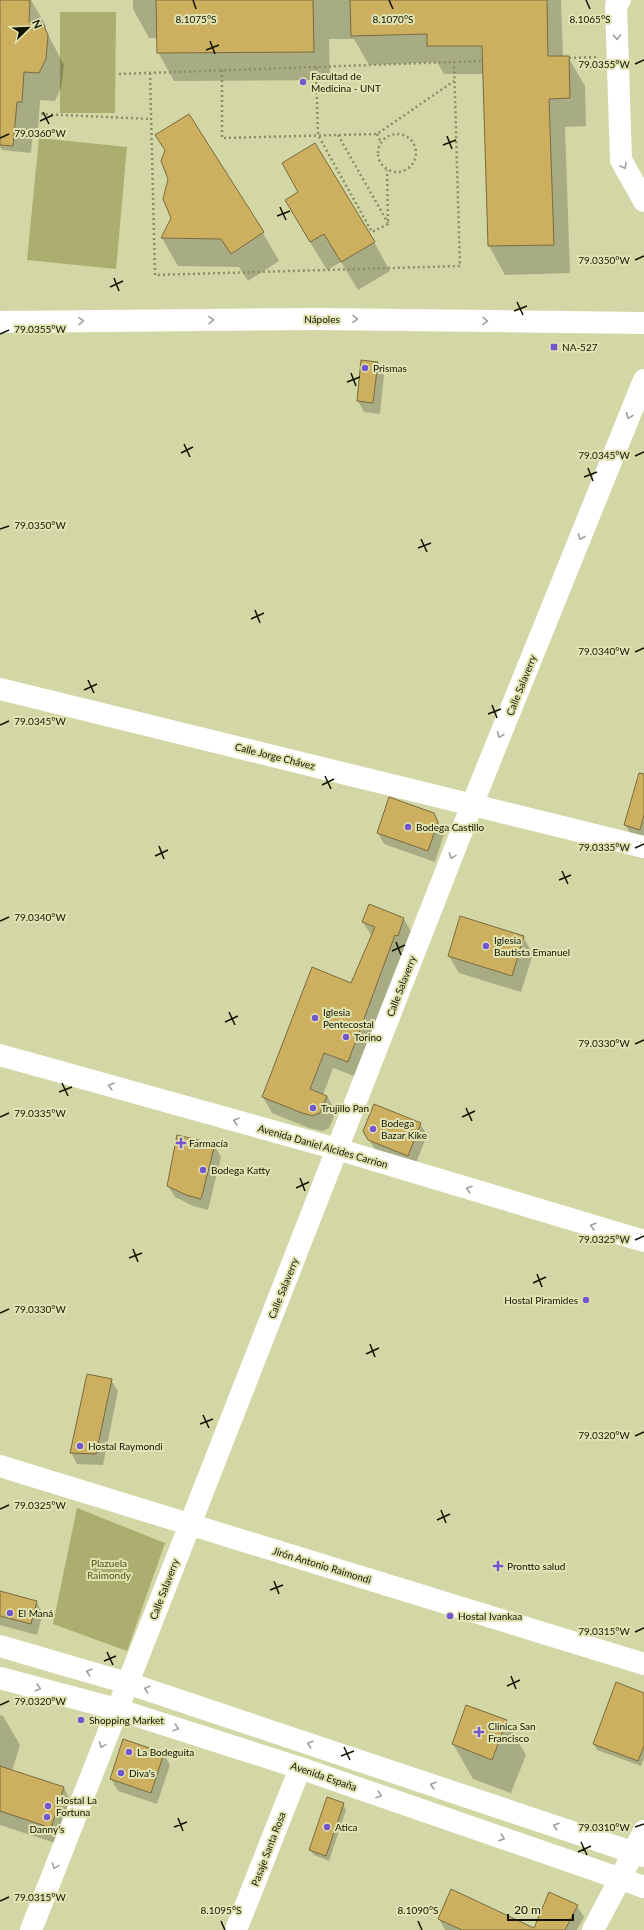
<svg xmlns="http://www.w3.org/2000/svg" width="644" height="1930" viewBox="0 0 644 1930" font-family="Lato,sans-serif">
<style>
.green{fill:#abae6e}
.shadow{fill:#0003;fill-rule:evenodd}
.building{fill:#ccb060;stroke:#7a6b3e}
.lines{fill:none;stroke-linecap:round;stroke-linejoin:round}
.path{stroke:#8b8d68;stroke-width:2.5;stroke-dasharray:2 3;stroke-linecap:butt}
.minor{stroke:#fff;stroke-width:22}
.major{stroke:#fff;stroke-width:22}
.highway{stroke:#fff;stroke-width:22}
.oneway{stroke:#a0a19a}
.ticks{fill:none;stroke:#121302;stroke-width:1.5}
.poi-dot{fill:#7455cf;stroke:#e1e4b2;stroke-width:1.5}
.labels{text-anchor:middle;dominant-baseline:central;stroke-width:4;stroke-linejoin:round;paint-order:stroke}
.poi-label{font-size:10px;fill:#121302;stroke:#e1e4b2;text-anchor:start}
.street-label{font-size:10px;fill:#121302;stroke:#e1e4b2}
.park-label{font-size:10px;fill:#505114;stroke:#e1e4b2}
.ticks-label{font-size:10px;text-anchor:middle;fill:#121302;stroke:#e1e4b2;stroke-width:4;stroke-linejoin:round;paint-order:stroke}
</style>
<rect width="100%" height="100%" fill="#d3d7a5"/>
<path class="green" d="M60 12H116L115 113H60Z
M39 138 127 147 116 269 27 260Z
M77 1508 165 1543 127 1651 53 1624Z"/>
<path class="shadow" d="M0 0H31L46 26 45 29 64 65 61 88 55 101 40 100 38 130H33L31 153 2 150 0 147ZM28 14H30L29 27Z
M133 0H561L563 57H568L585 86 586 126 565 127 570 273 505 275 489 246 483 74H444L437 62 369 65 354 39H329L330 80 174 81 158 52V38H149L133 9Z
M157 136 263 233 279 261 248 281 239 267 178 266 162 238 172 218 166 151Z
M302 229 374 242 390 271 358 290 341 262 327 270Z
M377 363 384 375 380 414 364 412 358 401Z
M640 773 644 774V840L632 836 625 825Z
M434 813 444 834 435 862 384 844 378 833Z
M404 919 413 935 357 1077 333 1068 323 1095 327 1096 336 1112 329 1128 323 1131 309 1128 272 1113 263 1097 352 984 372 937 363 922Z
M523 937 533 954 521 992 459 973 449 956Z
M420 1124 427 1135 415 1166 376 1151 364 1131Z
M214 1145 221 1157 208 1210 193 1206 175 1197 168 1186Z
M111 1380 118 1391 103 1465 77 1464 71 1452Z
M0 1592 36 1602 43 1613 37 1635 0 1625Z
M644 1694V1759L641 1766 597 1750 594 1744Z
M467 1706 506 1721 526 1755 511 1793 473 1779 453 1744Z
M0 1715 3 1716 20 1745 12 1771 64 1788 73 1805 61 1845 0 1825Z
M164 1754 170 1765 157 1804 118 1791 111 1779Z
M343 1804 346 1810 329 1861 314 1855 310 1850Z
M577 1906 584 1917 577 1930H445L439 1919 534 1929Z"/>
<path class="building" d="M0 0H30L29 22 43 24 48 35 46 59 39 73 24 72 22 102H17L13 146 0 145Z
M156 0H313L314 52 157 53Z
M350 0H547L548 56H569L570 98 549 99 554 245 488 246 482 46H427V34L351 36Z
M189 114 264 232 231 254 221 239 161 238 171 218 163 199 168 179 161 161 165 150 155 135Z
M315 143 375 242 341 262 324 234 310 242 285 200 298 192 282 163Z
M361 360 378 362 373 403 357 401Z
M639 773 644 774V815L640 830 624 825Z
M389 797 434 813 438 822 428 851 377 833Z
M369 904 404 918 398 936 395 935 348 1062 324 1053 310 1089 327 1096 320 1113 313 1116 302 1113 262 1097 312 967 351 983 375 927 362 922Z
M460 916 524 936 512 976 448 956Z
M374 1104 421 1123 408 1156 368 1140 363 1131Z
M177 1135 215 1144 201 1199 186 1195 167 1186Z
M87 1374 112 1379 96 1454 70 1453Z
M0 1591 37 1601 31 1624 0 1616Z
M616 1682 644 1693V1746L638 1761 593 1744Z
M466 1705 507 1720 492 1760 452 1744Z
M123 1739 164 1753 151 1793 110 1779Z
M0 1766 64 1787 51 1828 0 1811Z
M327 1797 344 1803 326 1856 309 1850Z
M451 1889 534 1928 549 1892 578 1905 565 1930H462L438 1919Z"/>
<g class="lines">
<path class="path" d="M569 58 596 57
M316 67 318 135 372 232 388 224 387 170
M222 70V138L377 134 454 81
M150 73 155 275 460 266 454 62
M119 74 482 61
M41 114 151 119
M377 134 381 143
M378 153a19 19 0 1 1 38 0a19 19 0 1 1-38 0Z
M338 135 388 223"/>
<path class="minor" d="M620 0 616 5 621 160 644 201
M0 322 318 319 644 323
M0 689 644 847
M0 1055 337 1149 644 1241
M0 1466 644 1664
M31 1930 472 805 644 380
M236 1930 300 1768
M593 1930 620 1879"/>
<path class="major" d="M0 1646 127 1683 644 1856
M0 1678 116 1709 300 1768 644 1887"/>
<path class="highway" d="M620 1879 644 1831"/>
</g>
<defs><path id="oneway-chevron" d="M-2-3.5L2.5 0L-2 3.5" fill="none" stroke-width="1.6" stroke-linecap="round" stroke-linejoin="round"/></defs>
<g class="oneway">
<use href="#oneway-chevron" transform="translate(617 37) rotate(88)"/>
<use href="#oneway-chevron" transform="translate(624 166) rotate(60)"/>
<use href="#oneway-chevron" transform="translate(355 319) rotate(1)"/>
<use href="#oneway-chevron" transform="translate(211 320) rotate(-1)"/>
<use href="#oneway-chevron" transform="translate(81 321) rotate(-1)"/>
<use href="#oneway-chevron" transform="translate(485 321) rotate(1)"/>
<use href="#oneway-chevron" transform="translate(629 416) rotate(112)"/>
<use href="#oneway-chevron" transform="translate(581 537) rotate(112)"/>
<use href="#oneway-chevron" transform="translate(500 735) rotate(112)"/>
<use href="#oneway-chevron" transform="translate(452 856) rotate(111)"/>
<use href="#oneway-chevron" transform="translate(111 1086) rotate(-164)"/>
<use href="#oneway-chevron" transform="translate(236 1121) rotate(-164)"/>
<use href="#oneway-chevron" transform="translate(469 1189) rotate(-163)"/>
<use href="#oneway-chevron" transform="translate(593 1226) rotate(-163)"/>
<use href="#oneway-chevron" transform="translate(89 1672) rotate(-164)"/>
<use href="#oneway-chevron" transform="translate(38 1688) rotate(15)"/>
<use href="#oneway-chevron" transform="translate(147 1689) rotate(-162)"/>
<use href="#oneway-chevron" transform="translate(176 1728) rotate(18)"/>
<use href="#oneway-chevron" transform="translate(310 1744) rotate(-162)"/>
<use href="#oneway-chevron" transform="translate(102 1745) rotate(111)"/>
<use href="#oneway-chevron" transform="translate(433 1785) rotate(-162)"/>
<use href="#oneway-chevron" transform="translate(379 1795) rotate(19)"/>
<use href="#oneway-chevron" transform="translate(556 1826) rotate(-162)"/>
<use href="#oneway-chevron" transform="translate(502 1838) rotate(19)"/>
<use href="#oneway-chevron" transform="translate(55 1866) rotate(111)"/>
</g>
<path class="ticks" d="M193 0 196 9M389 0 393 9M586 0 590 9M210 41 215 54M206 50 219 45M635 64 644 60M43 112 49 124M40 121 53 115M447 136 452 149M0 138 9 134M443 145 456 140M280 207 286 220M277 216 290 211M635 260 644 256M114 278 119 291M110 287 123 281M517 302 523 315M514 311 527 306M0 334 9 330M351 373 356 386M347 382 360 377M184 444 190 457M181 453 193 447M635 456 644 452M588 468 593 481M584 477 597 472M0 529 9 526M421 539 427 552M418 548 431 543M255 610 260 623M251 619 264 613M635 652 644 648M88 680 94 693M84 690 97 684M492 705 497 718M488 714 501 709M0 725 9 721M325 776 331 789M322 785 334 779M159 846 164 859M635 848 644 844M155 856 168 850M562 871 568 884M559 880 571 875M0 921 9 917M396 942 401 955M392 951 405 945M229 1012 235 1025M225 1022 238 1016M635 1044 644 1040M62 1083 68 1096M59 1092 72 1087M466 1108 472 1121M0 1117 9 1113M462 1117 475 1111M300 1178 305 1191M296 1188 309 1182M635 1240 644 1236M133 1249 138 1262M129 1258 142 1253M537 1274 542 1287M533 1283 546 1277M0 1313 9 1309M370 1344 375 1357M366 1354 379 1348M203 1415 209 1428M200 1424 213 1419M635 1436 644 1432M0 1509 9 1505M441 1510 446 1523M437 1520 450 1514M274 1581 279 1594M270 1590 283 1585M635 1632 644 1628M107 1652 113 1665M104 1661 116 1656M511 1676 516 1689M507 1686 520 1680M0 1705 9 1701M344 1747 350 1760M341 1756 354 1751M178 1818 183 1831M174 1827 187 1822M635 1827 644 1824M581 1842 587 1855M578 1852 591 1846M0 1901 9 1897M221 1921 225 1930M418 1921 422 1930"/>
<g class="poi-dot">
<circle cx="303" cy="82" r="4"/>
<rect x="550" y="343" width="8" height="8" rx="2"/>
<circle cx="365" cy="368" r="4"/>
<circle cx="408" cy="827" r="4"/>
<circle cx="486" cy="946" r="4"/>
<circle cx="315" cy="1018" r="4"/>
<circle cx="346" cy="1037" r="4"/>
<circle cx="313" cy="1108" r="4"/>
<circle cx="373" cy="1129" r="4"/>
<path d="M179 1137h4v4h4v4h-4v4h-4v-4h-4v-4h4z"/>
<circle cx="203" cy="1170" r="4"/>
<circle cx="586" cy="1300" r="4"/>
<circle cx="80" cy="1446" r="4"/>
<path d="M496 1560h4v4h4v4h-4v4h-4v-4h-4v-4h4z"/>
<circle cx="10" cy="1613" r="4"/>
<circle cx="450" cy="1616" r="4"/>
<circle cx="81" cy="1720" r="4"/>
<path d="M477 1726h4v4h4v4h-4v4h-4v-4h-4v-4h4z"/>
<circle cx="129" cy="1752" r="4"/>
<circle cx="121" cy="1773" r="4"/>
<circle cx="48" cy="1806" r="4"/>
<circle cx="47" cy="1817" r="4"/>
<circle cx="327" cy="1827" r="4"/>
</g>
<g class="labels">
<g class="poi-label">
<text x="311" y="76">Facultad de<tspan x="311" dy="12">Medicina - UNT</tspan></text>
<text x="562" y="347">NA-527</text>
<text x="373" y="368">Prismas</text>
<text x="416" y="827">Bodega Castillo</text>
<text x="494" y="940">Iglesia<tspan x="494" dy="12">Bautista Emanuel</tspan></text>
<text x="323" y="1012">Iglesia<tspan x="323" dy="12">Pentecostal</tspan></text>
<text x="354" y="1037">Torino</text>
<text x="321" y="1108">Trujillo Pan</text>
<text x="381" y="1123">Bodega<tspan x="381" dy="12">Bazar Kike</tspan></text>
<text x="189" y="1143">Farmacía</text>
<text x="211" y="1170">Bodega Katty</text>
<text x="578" y="1300" text-anchor="end">Hostal Piramides</text>
<text x="88" y="1446">Hostal Raymondi</text>
<text x="507" y="1566">Prontto salud</text>
<text x="18" y="1613">El Maná</text>
<text x="458" y="1616">Hostal Ivankaa</text>
<text x="89" y="1720">Shopping Market</text>
<text x="488" y="1726">Clínica San<tspan x="488" dy="12">Francisco</tspan></text>
<text x="137" y="1752">La Bodeguita</text>
<text x="129" y="1773">Diva's</text>
<text x="56" y="1800">Hostal La<tspan x="56" dy="12">Fortuna</tspan></text>
<text x="335" y="1827">Atica</text>
<text x="47" y="1829" text-anchor="middle">Danny's</text>
</g>
<g class="street-label">
<text x="322" y="319">Nápoles</text>
<text transform="translate(521 685) rotate(-68)">Calle Salaverry</text>
<text transform="translate(275 756) rotate(14)">Calle Jorge Chávez</text>
<text transform="translate(401 986) rotate(-69)">Calle Salaverry</text>
<text transform="translate(323 1146) rotate(16)">Avenida Daniel Alcides Carrion</text>
<text transform="translate(283 1288) rotate(-68)">Calle Salaverry</text>
<text transform="translate(322 1565) rotate(17)">Jirón Antonio Raimondi</text>
<text transform="translate(164 1589) rotate(-69)">Calle Salaverry</text>
<text transform="translate(324 1776) rotate(19)">Avenida España</text>
<text transform="translate(268 1849) rotate(-69)">Pasaje Santa Rosa</text>
</g>
<g class="park-label">
<text x="109" y="1563">Plazuela<tspan x="109" dy="12">Raimondy</tspan></text>
</g>
</g>
<g class="ticks-label">
<text x="196" y="23">8.1075°S</text>
<text x="393" y="23">8.1070°S</text>
<text x="590" y="23">8.1065°S</text>
<text x="604" y="68">79.0355°W</text>
<text x="40" y="137">79.0360°W</text>
<text x="604" y="264">79.0350°W</text>
<text x="40" y="333">79.0355°W</text>
<text x="604" y="459">79.0345°W</text>
<text x="40" y="529">79.0350°W</text>
<text x="604" y="655">79.0340°W</text>
<text x="40" y="725">79.0345°W</text>
<text x="604" y="851">79.0335°W</text>
<text x="40" y="921">79.0340°W</text>
<text x="604" y="1047">79.0330°W</text>
<text x="40" y="1117">79.0335°W</text>
<text x="604" y="1243">79.0325°W</text>
<text x="40" y="1313">79.0330°W</text>
<text x="604" y="1439">79.0320°W</text>
<text x="40" y="1509">79.0325°W</text>
<text x="604" y="1635">79.0315°W</text>
<text x="40" y="1705">79.0320°W</text>
<text x="604" y="1831">79.0310°W</text>
<text x="40" y="1901">79.0315°W</text>
<text x="221" y="1914">8.1095°S</text>
<text x="418" y="1914">8.1090°S</text>
</g>
<g transform="translate(28 28) rotate(67)" stroke="#e1e4b2" stroke-width="3" paint-order="stroke">
<path d="M0-3L7 15L0 10L-7 15Z" fill="#121302"/>
<text y="-6" font-size="11" font-weight="bold" text-anchor="middle" fill="#121302">N</text>
</g>
<path d="M508 1914v6h65v-6" fill="none" stroke="#121302" stroke-width="2"/>
<text x="514" y="1914" font-size="12" fill="#121302" stroke="#e1e4b2" stroke-width="3" paint-order="stroke">20 m</text>
</svg>
